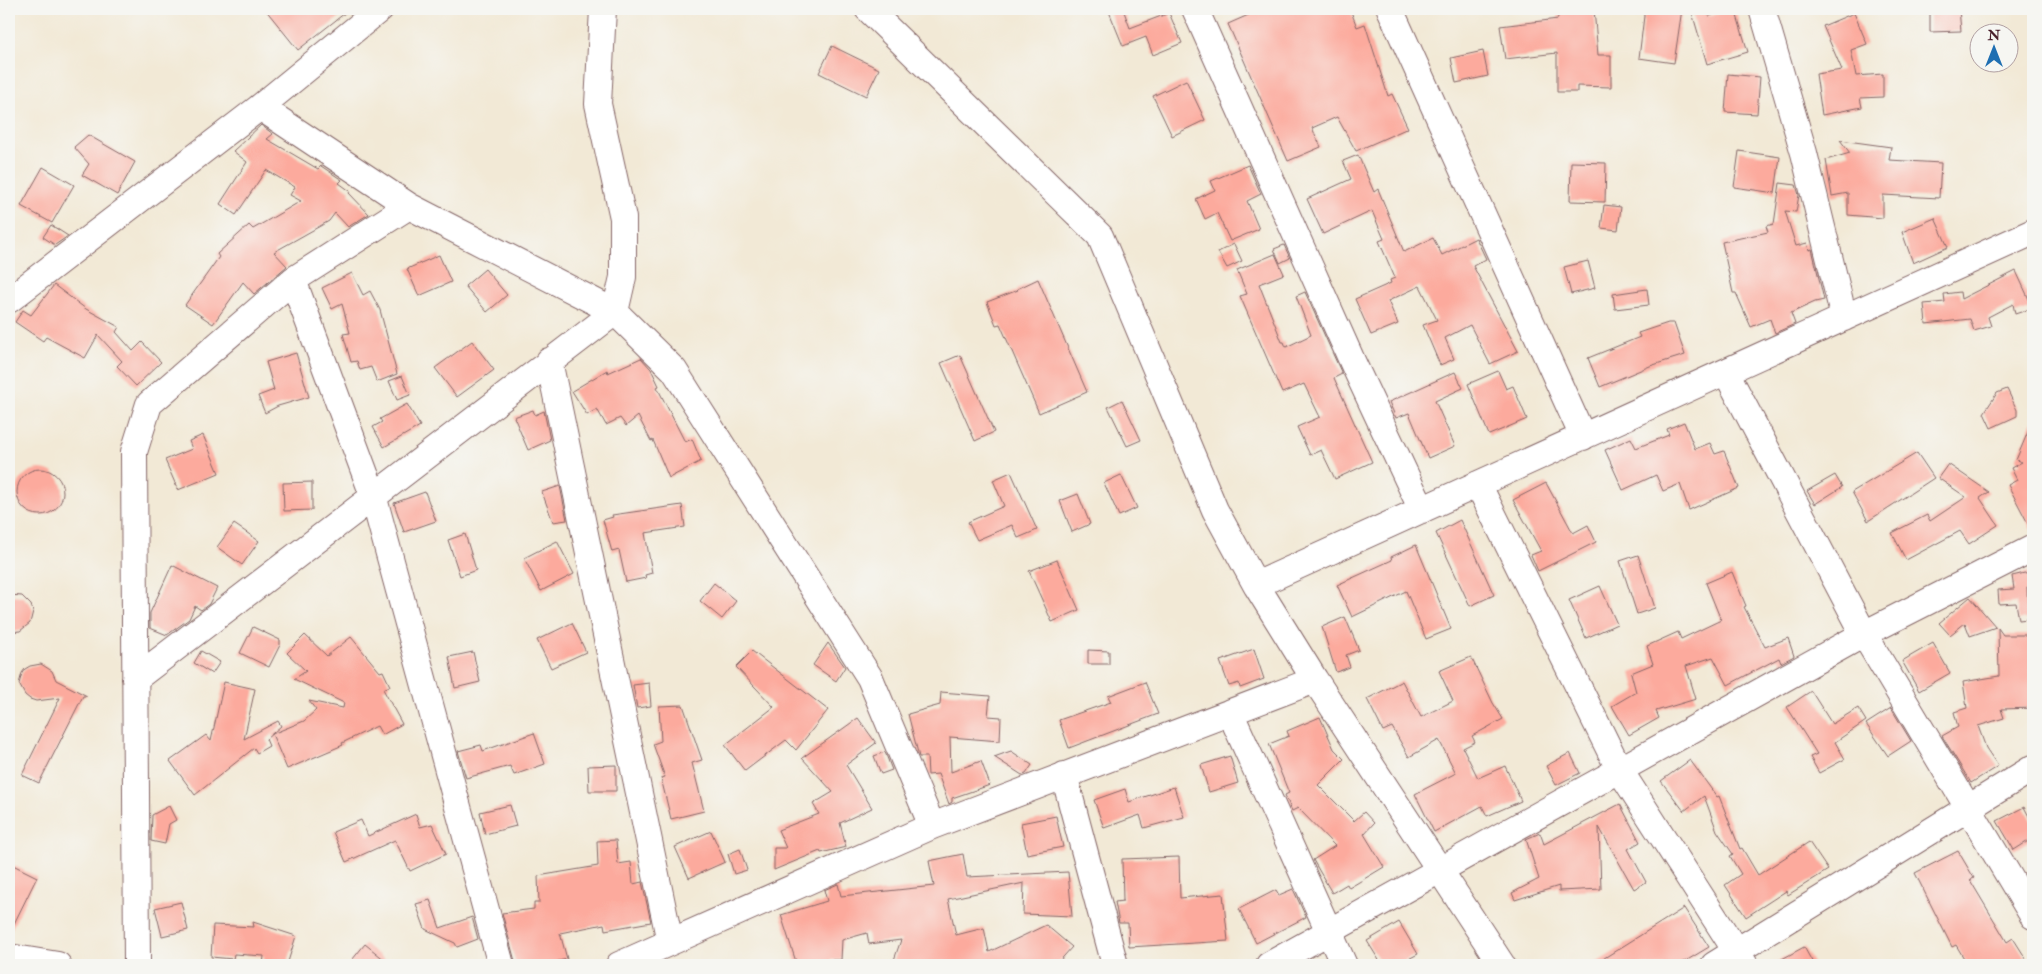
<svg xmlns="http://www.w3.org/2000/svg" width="2042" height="974" viewBox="0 0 2042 974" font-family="'IM FELL Double Pica',serif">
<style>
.building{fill:#fcaa9d}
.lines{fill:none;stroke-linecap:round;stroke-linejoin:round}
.minor-casing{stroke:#856667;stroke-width:28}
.minor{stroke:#fff;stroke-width:26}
</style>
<rect width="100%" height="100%" fill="#f6f6f2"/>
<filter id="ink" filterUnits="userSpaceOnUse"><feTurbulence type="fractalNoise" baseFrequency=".02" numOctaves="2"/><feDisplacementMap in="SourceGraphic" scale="10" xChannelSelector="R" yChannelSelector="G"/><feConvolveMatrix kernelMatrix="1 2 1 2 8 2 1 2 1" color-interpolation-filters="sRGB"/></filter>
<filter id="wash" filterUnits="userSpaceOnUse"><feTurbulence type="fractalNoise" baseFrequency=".0096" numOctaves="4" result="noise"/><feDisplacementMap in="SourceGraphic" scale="20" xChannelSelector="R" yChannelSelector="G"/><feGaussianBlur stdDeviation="1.12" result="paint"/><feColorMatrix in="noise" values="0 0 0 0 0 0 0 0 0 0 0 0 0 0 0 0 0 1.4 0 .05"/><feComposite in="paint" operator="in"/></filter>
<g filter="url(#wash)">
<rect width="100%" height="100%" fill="#f2e9d6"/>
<g id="blocks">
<path class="building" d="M265 9H350L298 50Z
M1108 9H1123L1130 28 1169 13 1182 43 1153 55 1146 37 1123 46Z
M1262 9H1350L1357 27 1365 24 1388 96 1392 94 1408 128 1356 151 1337 117 1312 128 1321 147 1288 161 1228 24Z
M1557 9H1594L1598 55H1611V87L1577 86V92H1557V53L1505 59 1500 26 1558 19Z
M1643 9H1682L1674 63 1639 58 1644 16Z
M1691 9H1708L1709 16 1735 9 1748 52 1707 64Z
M1930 9H1959L1961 31 1930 32Z
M1854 13 1867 44 1851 50 1856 76 1883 74V97L1860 98 1862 107 1822 115 1816 74 1842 70 1823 26Z
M832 46 879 69 866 96 819 73Z
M1483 51 1488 76 1456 83 1451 58Z
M1728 74 1760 77 1757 114 1725 112Z
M1186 80 1205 120 1172 136 1153 96Z
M261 125 273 134 267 139 318 169 321 166 342 180 339 183 350 191 349 193 369 214 348 227 335 213 329 221 274 252 287 266 254 294 243 282 213 324 185 305 219 257 217 254 249 225 253 229 301 201 290 195 295 187 266 170 236 215 220 204 247 162 233 151Z
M88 135 135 162 117 195 82 175 89 164 74 147Z
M1840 140 1891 147 1889 160 1941 163 1939 198 1883 195V218L1848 215V193L1832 196 1826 160 1850 153Z
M1739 151 1780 157 1775 193 1734 187Z
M1358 155 1374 192 1378 189 1404 252 1433 238 1442 255 1476 238 1486 259 1473 266 1518 351 1490 364 1470 325 1445 338 1454 359 1440 365 1423 325 1437 320 1420 286 1388 301 1398 324 1371 335 1355 299 1391 283 1390 280 1395 278 1379 241 1384 239 1372 211 1323 234 1307 199 1351 179 1343 161Z
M1571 162 1606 163 1605 202 1570 201Z
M1248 165 1261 194 1247 201 1259 229 1230 241 1217 213 1205 219 1196 199 1215 190 1211 181Z
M43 167 74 185 52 223 21 206Z
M1780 183 1796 185 1799 195 1796 212 1785 211 1796 246 1807 243 1809 250 1812 249 1824 300 1815 302 1791 313 1795 324 1775 333 1770 319 1751 327 1736 293H1733L1722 242 1768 232 1766 226 1774 224Z
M1604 205 1621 207 1618 230 1601 228Z
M1935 218 1948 247 1913 263 1902 232Z
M51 225 68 236 55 245 43 237Z
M1234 244 1242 261 1227 268 1218 252Z
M1284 245 1290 258 1280 263 1274 249Z
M1275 254 1284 274 1259 284 1282 342H1284L1286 347 1311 335 1296 296 1305 292 1342 374 1334 378 1372 462 1335 479 1321 450 1310 455 1297 427 1320 417 1304 384 1282 393 1240 296 1247 294 1237 270Z
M439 255 451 282 419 296 407 269Z
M1588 261 1595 288 1571 294 1564 267Z
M485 269 507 295 487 312 465 286Z
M2016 271 2033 308 2015 314 2013 304 1988 317 1991 326 1974 331 1970 319 1926 324 1924 304 1945 302 1944 294 1960 292 1961 299Z
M352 273 363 295 370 291 380 310 397 374 377 382 371 367 360 370 357 361 351 362 343 334 350 333 342 304 332 309 322 288Z
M1038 279 1087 392 1039 413 1000 324 996 325 987 302 1018 290 1017 289Z
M54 285 86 309 119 327 116 332 133 351 142 342 161 362 136 386 117 366 122 361 98 335 85 358 46 337 43 341 15 322 23 310 31 315Z
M1647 289 1649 305 1615 309 1613 294Z
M1668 323H1674L1685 355 1650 366 1600 387 1588 358 1640 337 1638 333Z
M472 341 494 370 457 397 435 368Z
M296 353 309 397 278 406 265 413 258 396 274 390 266 362Z
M960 355 994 432 975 441 941 363Z
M641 358 651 369 659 386 657 387 685 442 692 439 701 461 669 478 653 440 651 441 638 416 626 426 620 418 606 425 597 409 587 415 572 391 607 370 608 373Z
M1498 371 1506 389 1513 386 1527 419 1489 435 1468 384Z
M1455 372 1463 388 1435 401 1455 446 1428 458 1409 413 1396 418 1389 402Z
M402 376 410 395 397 400 389 381Z
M2007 389 2017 410V416L1991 428 1984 413 1997 393Z
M1122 400 1141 440 1127 446 1108 407Z
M407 404 420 426 384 447 373 427 382 422 380 419Z
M533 410 535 415 544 411 550 440 528 450 514 417Z
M2033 420V533L2008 485 2017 480 2011 468 2022 462 2016 460Z
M1684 422 1695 449 1710 443 1715 454 1724 451 1739 488 1689 510 1680 484 1663 491 1656 475 1623 490 1605 450 1631 438 1636 448 1669 435 1667 429Z
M203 435 219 473 178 490 165 460 192 449 189 441Z
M1917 453 1934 478 1868 521 1852 492Z
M1948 464 1989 492 1980 498 1998 525 1969 544 1960 531 1906 560 1892 533 1927 515 1930 521 1966 497 1938 478Z
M17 492a23 23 0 1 1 46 0a23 23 0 1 1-46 0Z
M1011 472 1037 530 1018 538 1012 525 977 540 968 522 1004 506 993 480Z
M1121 475 1137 508 1119 516 1104 483Z
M1835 475 1842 487 1815 504 1807 491Z
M312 482V510L284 511 283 483Z
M1546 483 1573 533 1588 525 1596 542 1538 571 1531 555 1541 551 1513 500Z
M560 486 567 520 553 522 542 492Z
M425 492 436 521 404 532 394 503Z
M1078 494 1090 524 1072 532 1060 501Z
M682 505 685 527 645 533 652 573 645 575 646 578 626 582 619 550 612 552 603 520 613 517 612 515Z
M1460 520 1494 595 1470 606 1436 533Z
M234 524 259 541 242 565 217 547Z
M465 534 476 570 460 576 448 540Z
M557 541 574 574 541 591 524 558Z
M1416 545 1451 629 1426 639 1406 591 1352 617 1337 585 1392 560 1391 557Z
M1638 555 1655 608 1637 614 1620 561Z
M1057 560 1079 610 1052 622 1029 571Z
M172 565 217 588 209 604 201 610 195 606 189 619 167 635 150 628V613Z
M1732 572 1746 606 1744 607 1765 647 1788 638 1794 656 1781 663 1779 658 1728 685 1713 657 1686 666 1696 699 1656 711 1659 718 1629 735 1612 706 1636 692 1631 673 1653 664 1647 646 1678 632 1681 639 1721 620 1706 583Z
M2029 572 2033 578V587H2027L2028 619 2019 620 2016 603 1999 604 1998 590 2014 589 2012 576Z
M714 583 736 601 722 619 700 601Z
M1600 586 1617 624 1586 638 1569 600Z
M9 595 22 596 31 605 33 611 30 623 20 631 9 632Z
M1970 597 1996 627 1970 636 1965 623 1950 635 1939 623Z
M1345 617 1359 650 1346 655 1350 667 1336 672 1322 627Z
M572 623 586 652 551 668 537 640Z
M253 627 280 640V645L269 667 240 653Z
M1998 628 2003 635H2033V708L2001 709 2004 718 1978 726 1986 748 1998 766 1971 783 1942 736 1958 727 1954 712 1967 708 1963 682 1999 676Z
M305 635 327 656 351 637 380 672 383 671 390 686 383 689 402 724 382 735 377 726 342 743 343 745 287 769 272 734 304 721 316 710 309 701 343 708 344 703 294 679 306 671 287 653Z
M828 643 845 667 836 681 813 665Z
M1933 643 1950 673 1919 691 1902 661Z
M1254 649 1264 679 1240 688 1239 683 1229 686 1220 661Z
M1088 650 1109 651V664H1088Z
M201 651 220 662 212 674 194 663Z
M752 651 828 710 796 750 786 740 745 771 725 745 774 707 736 667Z
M473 652 480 682 455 688 449 657Z
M1471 657 1493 703 1503 719 1472 736 1475 742 1463 748 1478 778 1505 766 1521 801 1487 816 1482 806 1434 832 1415 794 1456 773 1439 740 1409 757 1392 727 1383 731 1367 699 1402 681 1421 717 1453 701 1439 671Z
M41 664 52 671 56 680 87 696H83L39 783 22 775 60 698 36 701 30 699 25 695 19 684 22 673 25 669 30 666Z
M224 682 255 689 244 739 278 721 281 726 266 739 269 746 257 753 254 748 195 795 170 761 206 735 211 741Z
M1145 682 1158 714 1069 748 1059 720 1111 702 1108 696Z
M649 683 651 706 637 708 633 685Z
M1811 691 1832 724 1858 708 1866 721 1835 742 1845 759 1819 773 1810 757 1817 754 1787 707Z
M941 692 990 696 988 716 1001 717 1000 741 950 737 951 772 981 761 990 785 952 798V802L949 804 938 774 928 775 927 757H919L908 714 940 705Z
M683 705 702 760 692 763 704 811 671 819 661 778 665 777 653 744 661 741 659 706Z
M1891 708 1911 741 1888 756 1866 724Z
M1320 717 1334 749 1344 759 1318 785 1354 821 1364 812 1374 823 1364 834 1384 867 1349 888 1347 884 1332 893 1313 860 1335 846 1298 808 1292 811 1285 795 1289 793 1269 744 1289 736 1287 731Z
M858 718 876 743 846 765 872 808 840 823 846 847 821 853 820 851 774 870V848H786L778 830 819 814 813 804 833 792 802 758Z
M534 733 545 764 514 775 510 766 466 778 458 751 481 745 483 751Z
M1011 751 1032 765 1026 774 1022 775 994 757Z
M885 752 892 770 881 774 874 756Z
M1570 753 1580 773 1556 785 1546 766Z
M1230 756 1238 783 1209 792 1201 765Z
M1690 760 1717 797 1719 796 1740 849 1742 848 1758 875 1809 842 1828 870 1788 895 1786 891 1746 917 1725 885 1741 874 1730 856 1733 854 1717 831 1704 796 1684 811 1661 781Z
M616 765V791H589L588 766Z
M1174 787 1184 817 1144 828 1140 815 1104 828 1094 800 1125 789 1129 802Z
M1620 804 1640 842 1628 849 1646 882 1634 889 1599 827 1601 889 1559 891V886L1515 900 1512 893 1539 879 1526 839 1540 833 1544 844Z
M510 805 516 826 485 834 480 812Z
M169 806 176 820 169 824 165 844 151 841 152 815Z
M2024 807 2033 824V838L2014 850 1997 821Z
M416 814 420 827 432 824 446 854 410 871 395 840 346 862 333 832 361 820 368 836Z
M1056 816 1063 847 1027 854 1021 823Z
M711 831 725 862 689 878 675 847Z
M616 840 618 864 631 862 633 884 642 882 651 922 605 930 604 924 560 933 567 959 543 965H516L502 913 534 909V903H539L538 876 598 866 597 841Z
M740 849 747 870 734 874 728 854Z
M1958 851 1974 878 1970 880 2007 942 2013 938 2030 965H1968L1956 945 1952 947 1915 873Z
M963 854 967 877 1068 872 1072 916 1023 914 1024 883 948 899 956 935 984 928 989 952 1046 925 1072 947 1056 965H949L948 961 927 965H910L894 960 901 940 869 944 867 933 842 940 841 960H831L830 965H797L781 915 827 901 824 890 838 884 841 896 934 886 929 861Z
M1179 857 1180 898 1223 894 1228 941 1129 947 1128 923H1119L1115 902 1123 901 1122 859Z
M9 863 37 877 9 934Z
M1293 889 1306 917 1256 943 1239 909 1276 890 1279 895Z
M430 900 440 928 472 917 478 939 457 947 455 943 425 929 416 904Z
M181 902 188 930 162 936 155 908Z
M1684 908 1709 947 1679 965H1593Z
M253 922 296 936 287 965H263L264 956 234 954 233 959 211 957 213 925 254 927Z
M1399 922 1418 954 1397 965H1382L1367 941Z
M365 944 391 965H348Z
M1804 947 1814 965H1771Z"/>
</g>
</g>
<g filter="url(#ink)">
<use href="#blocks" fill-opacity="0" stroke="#856667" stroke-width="1"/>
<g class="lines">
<defs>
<path id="minor" d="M868 9 1100 236 1215 510 1256 585 1315 680 1502 965
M1195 9 1353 363 1422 510
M1390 9 1583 437
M1762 9 1804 153 1844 318
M260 107 409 206 615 312 674 370 870 678 932 826
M293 280 373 495 501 965
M9 300 260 107 380 9
M549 361 670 942
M1726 372 1864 634 2033 916
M1478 484 1619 769 1745 965
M1256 585 2033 232
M135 679 615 312 623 277V218L598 104 603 9
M1230 712 1344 965
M1064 775 1115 965
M9 957 58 965
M137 965 134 452 149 404 293 280 409 206
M619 965 932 826 1315 680
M1269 965 1864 634 2033 548
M1714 965 2033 768"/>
</defs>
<use href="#minor" class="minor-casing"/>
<use href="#minor" class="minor"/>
</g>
</g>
<rect width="2042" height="974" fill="none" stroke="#f6f6f2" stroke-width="30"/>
<g transform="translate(1994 48)"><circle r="24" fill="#f6f6f2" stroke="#b1a0a2"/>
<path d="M0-4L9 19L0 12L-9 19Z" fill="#1f6fb2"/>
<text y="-8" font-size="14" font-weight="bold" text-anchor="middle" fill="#4a1f2b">N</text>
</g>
</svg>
